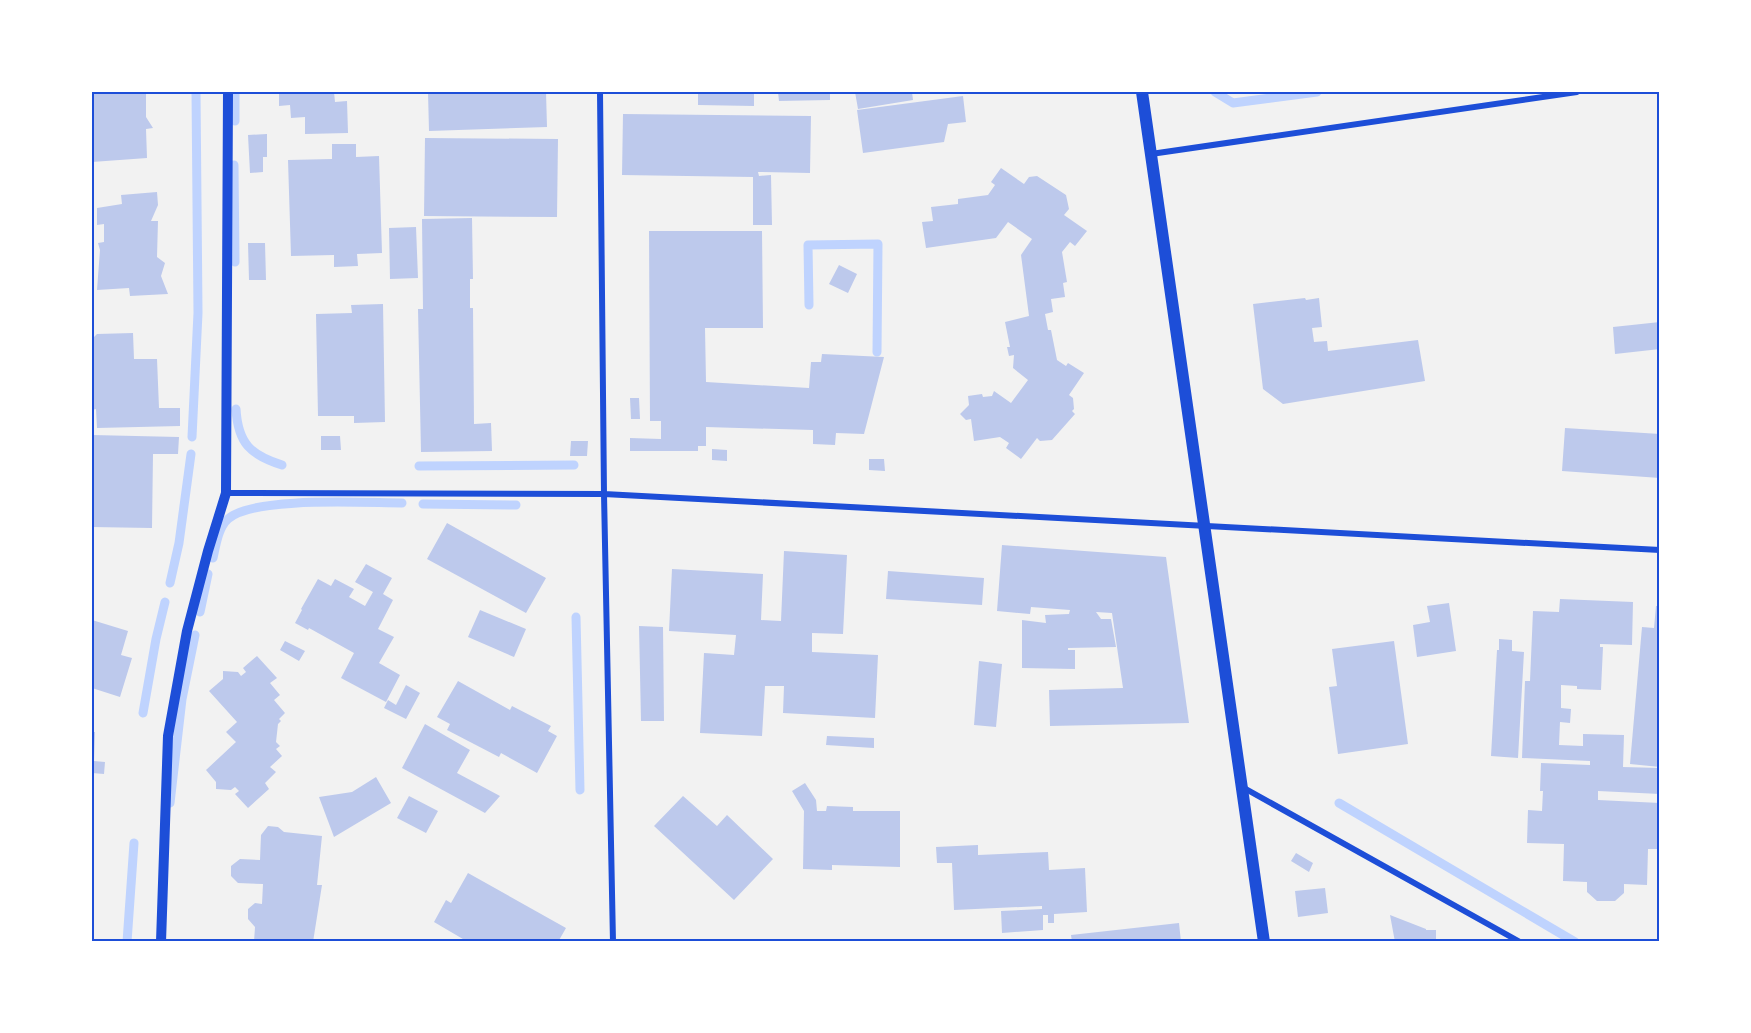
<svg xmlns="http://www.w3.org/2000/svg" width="1751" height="1033" viewBox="0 0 1751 1033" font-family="Ubuntu,sans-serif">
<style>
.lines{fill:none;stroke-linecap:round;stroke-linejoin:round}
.stream{stroke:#bfd3fe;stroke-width:9}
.building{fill:#bdc9ec}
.minor{stroke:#1d4ed8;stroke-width:6}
.tertiary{stroke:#1d4ed8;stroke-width:10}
.secondary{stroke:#1d4ed8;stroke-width:12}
.neatline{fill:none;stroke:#1d4ed8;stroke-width:2}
</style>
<rect width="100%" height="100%" fill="#f2f2f2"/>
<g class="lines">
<path class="stream" d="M235 92V121
M1215 92 1233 103 1317 92
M234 165 235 262
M809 305 808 245 878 244 877 352
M236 409C238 444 251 455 282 465
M192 437 198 313 196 92
M419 466 574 465
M423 504 516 505
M213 558C216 545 218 528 228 519 254 496 365 503 402 503
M170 583 179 543 191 454
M200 612 208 574
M576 617 580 790
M143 713 156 639 165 602
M170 803 182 699 195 635
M1339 803 1575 942
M127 942 134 843"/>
</g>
<path class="building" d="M92 92H146V117L153 128 146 129 147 158 92 162Z
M279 92H334L335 102 347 101 348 133 305 134V117L291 118 290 105 279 106Z
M428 92H546L547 127 429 131Z
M698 92H754V106L698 105Z
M778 92H830V100L779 101Z
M855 92H912L913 100 858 109Z
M963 96 966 122 948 124 944 142 863 153 857 110Z
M623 114 811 116 810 173 758 172 759 176 771 175 772 225H753V177L622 175Z
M267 134V157H263V172L250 173 248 135Z
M425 138 558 139 557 217 424 216Z
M332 144H356V157L379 156 382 253 357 254 358 266 334 267V255L291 256 288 160 332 159Z
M1001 168 1024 184 1029 177 1037 176 1066 195 1069 209 1064 215 1087 231 1075 246 1070 242 1062 252 1067 282 1063 283 1065 297 1051 299 1053 312 1045 314 1048 330H1051L1057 360 1066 366 1068 363 1084 373 1069 395 1073 398 1074 409 1072 411 1075 414 1052 440 1040 441 1037 438 1021 459 1006 448 1009 443 1000 437 974 441 971 419 966 420 960 414 969 405 968 396 982 394 983 397 992 396 994 391 1011 403 1028 380 1013 368 1014 355 1009 356 1007 347H1010L1005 322 1029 316 1021 255 1032 239 1008 222 996 238 926 248 922 222 933 221 931 207 958 204V199L988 195 995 185 991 182Z
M157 192 158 205 151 221H158L157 257 165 263 161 276 168 294 130 296 129 288 97 290 100 250 98 243 104 242V224L97 225V208L122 204 121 195Z
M472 218 473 279H470V308H473L474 424 491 423 492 451 421 452 418 309H423L422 219Z
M416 227 418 278 390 279 389 228Z
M649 231H762L763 328H705L706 382 809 388 811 362H821L822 354 884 357 864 434 836 433 835 445 813 444V430L706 427V446H698V451H630V438L661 439V421H650Z
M248 243H265L266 280H249Z
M839 265 857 274 848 293 829 284Z
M1305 298 1306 300 1319 298 1322 327 1312 328 1314 342 1327 341 1328 351 1418 340 1425 381 1283 404 1263 389 1253 304Z
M383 304 385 422 354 423V416H318L316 314 352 313 351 305Z
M1660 322V349L1615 354 1613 327Z
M133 333 134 359H157L159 408H180V426L97 428 96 409 92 410V339L97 334Z
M630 398H639L640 419H631Z
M1565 428 1660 434V478L1562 471Z
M92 435 179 437 178 454H153L152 528 92 527Z
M321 436H340L341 450H321Z
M571 441H588L587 456H570Z
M712 449 727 450V461L712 460Z
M869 459H884L885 471 869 470Z
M447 523 546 578 526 613 427 559Z
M1002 545 1166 557 1189 723 1050 726 1049 690 1123 688 1112 613 1096 612 1101 619H1111L1116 647 1068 648V650H1075V669L1022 668V620L1046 623 1045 615 1069 614 1070 610 1031 607 1030 614 997 611Z
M784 551 847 555 843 634 812 633V652L878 655 875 718 783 713 784 686H765L762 736 700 733 704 653 734 655 736 635 669 631 672 569 763 574 761 620 781 621Z
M366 564 392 578 383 594 393 600 378 629 394 637 379 663 400 675 386 702 341 678 354 653 309 628 308 630 295 623 302 610 301 609 318 579 331 586 335 579 354 589 349 597 365 606 373 592 355 582Z
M888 571 984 578 982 605 886 599Z
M1560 599 1633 602 1632 645 1600 644V647H1603L1601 690 1577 689V686L1561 685V708L1571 709 1570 723 1560 722 1559 745 1583 746V734L1624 735 1623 767 1660 768V794L1598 791V800L1660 803V849H1648L1647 885 1624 884V893L1615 901H1597L1587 892V882L1563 881 1564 844 1527 843 1528 810 1542 811 1543 791H1540L1541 763 1590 765V761L1522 758 1525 681H1530L1533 611 1559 612Z
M1449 603 1456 651 1417 657 1413 625 1430 622 1427 606Z
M1656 606H1660V767L1630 764 1642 627 1654 628Z
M480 610 526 629 514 657 468 637Z
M92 620 128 631 121 655 132 658 120 697 92 688Z
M639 626 663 627 664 721H641Z
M1499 639 1512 640V651L1524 652 1518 758 1491 756 1497 650H1499Z
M285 641 305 651 299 661 280 650Z
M1394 641 1408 744 1338 754 1329 687 1337 686 1332 649Z
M257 656 277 678 270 683 280 695 274 700 285 713 279 719 281 721 278 724 276 742 280 746 276 749 282 756 270 767 276 772 265 783 269 789 248 808 235 794 239 791 235 787 231 790 216 789V782L206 770 236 742 226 732 237 722 209 691 223 679V671L238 672 241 676 246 672 243 668Z
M979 661 1002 664 996 727 974 725Z
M458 681 510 710 512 706 551 726 548 731 557 736 537 773 501 753 499 757 447 730 450 724 437 717Z
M406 685 420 693 406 719 384 708 388 700 396 705Z
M425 724 470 750 457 773 500 796 485 813 402 768Z
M92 732H95L94 761 105 762 104 774 92 773Z
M827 736 874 738V748L826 745Z
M376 777 391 803 334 837 319 797 352 792Z
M805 783 816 800 817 811H826L827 806 853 807V811H900V867L832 865V870L803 869 804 811 792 791Z
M409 796 438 811 426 833 397 818Z
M683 796 717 826 727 815 773 859 734 900 654 826Z
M268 826 278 827 284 832 322 836 317 885H322L313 942H254L255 927 248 919V909L255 903 262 904 263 884 238 883 231 876V866L240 859 260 860 261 835Z
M978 845V855L1048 852 1049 870 1085 868 1087 912 1054 914V923H1048V915H1043V930L1002 933 1001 911 1042 909V906L954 910 952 863H937L936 847Z
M1296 853 1313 863 1309 872 1291 861Z
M468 873 566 928 558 942H468L434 922 446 900 451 903Z
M1325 888 1328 913 1298 917 1295 891Z
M1390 915 1426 929V930H1436V942H1395Z
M1179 923 1181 942H1072L1071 935Z"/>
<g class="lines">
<path class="minor" d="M600 92 604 494 613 942
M1151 154 1577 92
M226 493 604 494 1660 550
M1244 788 1520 942"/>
<path class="tertiary" d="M161 942 168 736 187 631 208 551 226 493 228 92"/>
<path class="secondary" d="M1142 92 1264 942"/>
</g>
<rect width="1751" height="1033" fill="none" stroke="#ffffff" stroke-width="186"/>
<rect x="93" y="93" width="1565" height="847" class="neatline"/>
</svg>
